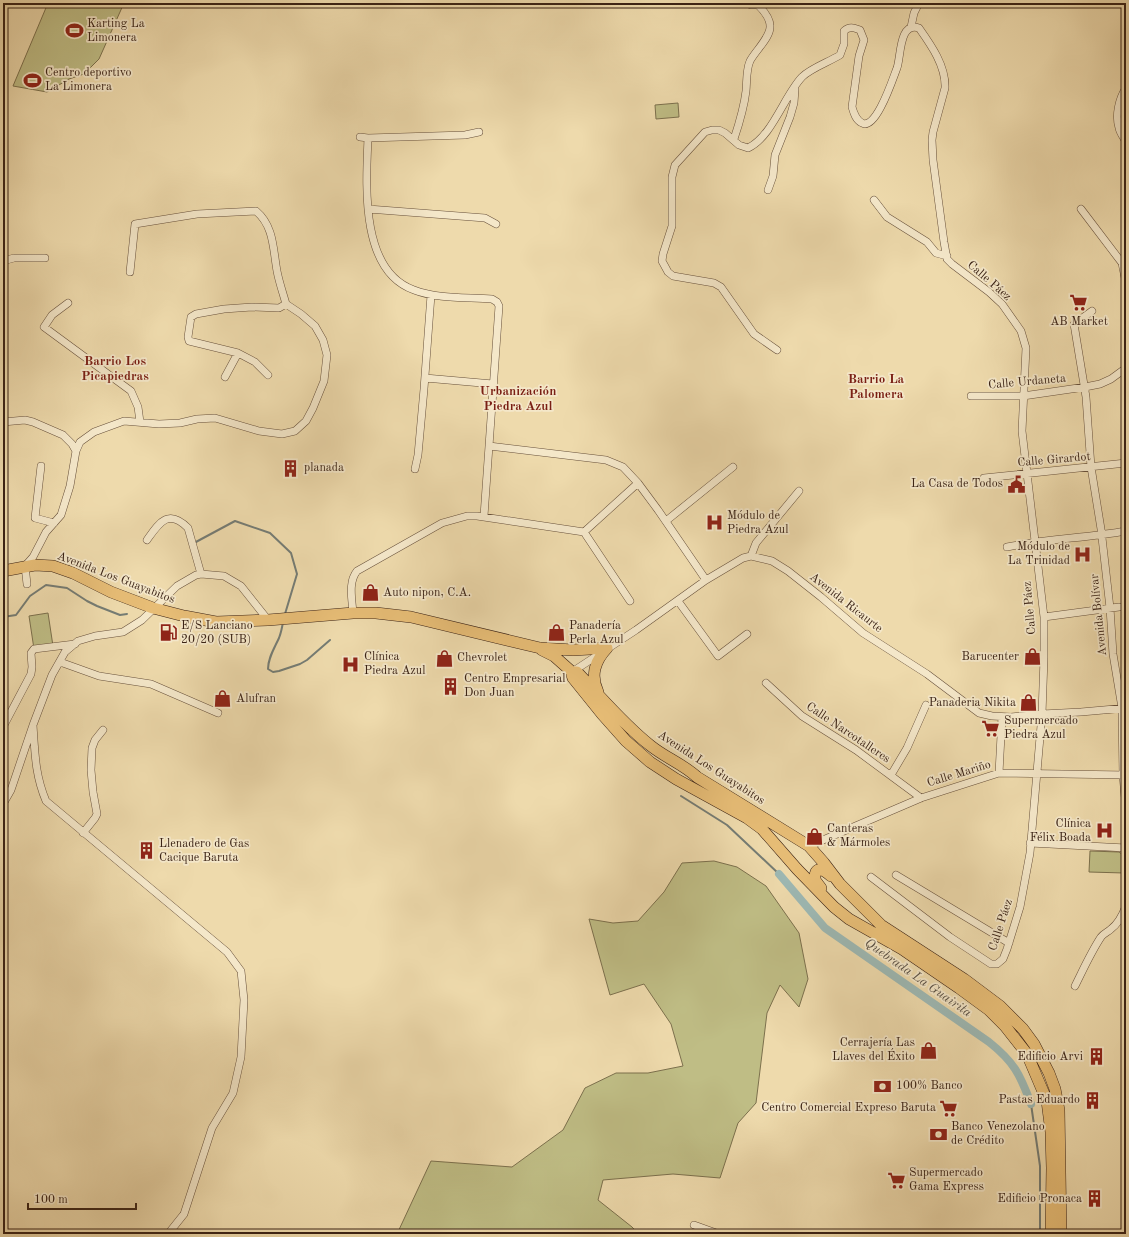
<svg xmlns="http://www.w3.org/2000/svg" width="1129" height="1237" viewBox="0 0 1129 1237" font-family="'Old Standard TT',serif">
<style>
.green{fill:#bfbd85;stroke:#7c704d}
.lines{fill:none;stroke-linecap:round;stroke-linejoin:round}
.stream{stroke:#757c74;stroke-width:2}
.canal{stroke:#9db8b3;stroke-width:8}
.minor-casing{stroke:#67503b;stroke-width:8}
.primary-casing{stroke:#3a2215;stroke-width:12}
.minor{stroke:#f4e7c9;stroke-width:7}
.primary{stroke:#e7bd76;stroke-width:11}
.labels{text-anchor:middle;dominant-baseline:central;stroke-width:3.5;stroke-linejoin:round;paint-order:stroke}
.poi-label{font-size:12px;fill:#3a2215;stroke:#f4e7c9;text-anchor:start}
.street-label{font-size:12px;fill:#3a2215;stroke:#f4e7c9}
.neighbourhood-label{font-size:13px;font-weight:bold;fill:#7a1f14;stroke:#f4e7c9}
.water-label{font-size:13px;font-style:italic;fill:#584f44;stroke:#f4e7c9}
</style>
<rect width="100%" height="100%" fill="#eedaac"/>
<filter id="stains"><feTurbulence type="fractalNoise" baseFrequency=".005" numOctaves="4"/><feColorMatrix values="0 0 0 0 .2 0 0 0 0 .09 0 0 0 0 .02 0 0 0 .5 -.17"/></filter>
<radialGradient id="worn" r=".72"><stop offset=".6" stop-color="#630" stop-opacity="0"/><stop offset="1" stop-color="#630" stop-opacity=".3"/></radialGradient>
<path class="green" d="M48 3H124L99 59 84 74 69 79 47 92 13 86Z
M678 103 679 117 656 119 655 105Z
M48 613 53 646 34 649 29 616Z
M1090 851 1119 852C1127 856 1124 866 1124 873L1089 872Z
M714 861 737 867 766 886 799 933 808 979 799 1007 780 985 767 1013 756 1103 738 1123 720 1178 673 1174 603 1180 598 1200 632 1227 639 1234H397L431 1161 512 1167 563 1130 585 1088 616 1073H648L683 1066 671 1024 644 984 610 995 589 919 613 923 638 921 664 892 682 863Z"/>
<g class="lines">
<path class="stream" d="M194 543 235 521 270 533 291 553 297 574 285 614
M3 617 16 615 30 596 46 585 67 588 87 601 97 606 120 615 127 614
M283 622C282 628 281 633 279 638 274 649 268 658 268 669L273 672 279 671 300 664 307 660 330 640
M681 796 727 825 779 874
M1031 1104 1040 1166V1234"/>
<path class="canal" d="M779 874 825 928 989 1042C1014 1062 1020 1074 1031 1104"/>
<defs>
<path id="minor" d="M911 27 914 13 919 3
M1126 88C1119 99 1115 115 1119 128 1120 133 1124 138 1126 142
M360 137 368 138C366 185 360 271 414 290 437 299 468 297 492 299L497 302 499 306 489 446
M368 138 465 135 479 132
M734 139C739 124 744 108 746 91 747 81 746 70 750 61 755 51 771 37 770 26 770 19 763 10 758 5H751
M768 190 773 176 775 155 790 117 794 103 795 89
M874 200 887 217 927 242 936 253 947 256
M368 209 485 218 496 224
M1081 209 1122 263 1126 283
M3 261 14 258H45
M130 272 135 224 197 214 256 211C274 226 273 249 277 271 279 282 283 293 286 304
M68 303 52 315 44 327 131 391 138 407 140 422
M1092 311 1074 324 1086 397 1091 467 1101 529 1110 608 1113 654 1122 708 1123 775 1126 809
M777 350 754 334 721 287 714 283 673 276 668 272 662 261 663 254 672 226V177L675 165 705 132 712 130H719L725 133 739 145 748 148C772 137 784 96 802 77 811 68 829 62 840 55L844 44V31C850 26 854 28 860 30L864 40 859 56 852 107C854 114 856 120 862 123 876 131 893 78 897 68 901 57 899 21 919 28 931 45 946 66 945 88L933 132 932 140 933 160 944 242 947 259 952 264 989 292 1002 304 1021 331 1026 348 1022 431 1044 617V658L1042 714 1030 853 1020 907 1007 949 1003 959 997 964H991L950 937 871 877
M225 377 238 353
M425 378 493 384
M971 396H1023L1085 387 1100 384 1111 379 1126 368
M3 422 25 420 33 422 63 435 72 444 76 451
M41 466 35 518 54 523
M415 469 418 455 424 389 431 295
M984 478 1126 463
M484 516 489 446 606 460 623 467 638 483 658 510 706 580
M666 521 733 467
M584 532 638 483
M147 540C159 523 168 508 188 528L201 574
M1007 547C1046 539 1086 538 1126 531
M751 556 756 543 799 491
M27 584 25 566 33 557 46 532 61 515 70 486 76 451 80 442 94 432 124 421 159 424 180 423 197 419 215 418 259 431 282 434 295 431 306 421 313 408 324 381 327 355 323 340 315 326 301 314 286 304 279 308 252 307 224 309 196 314 191 317 188 337 189 341 238 353 255 362 268 375
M678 601 718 656 747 634
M353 613C352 599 348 582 357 571L442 523 467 516H477L584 532 630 601
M1044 617 1119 607
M60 662 99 676 151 684 218 713
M572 672 636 630 706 580 743 558 751 556 772 561 788 571 821 597 863 633 927 674 979 713 992 716 1011 717 1042 714 1081 712 1126 708
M766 683 802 716 856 750 921 798
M33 725C35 753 35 775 46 801L227 952 241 971 244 1000 241 1057 233 1093 212 1128 184 1214 168 1234
M3 727 31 674 32 667 31 653 34 649 75 644
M999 773 1002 717
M891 775 907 748 926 705
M3 804 11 790 33 725 52 675 65 652 78 641 95 636 123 632 142 620 177 586 196 575 201 574 224 576 241 586 268 620
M83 833 95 818 97 814 93 792 91 770 92 748 95 740 103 730
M1030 843 1126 848
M809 846 921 798 999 773 1126 775
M896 875 1009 943
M1075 986C1083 970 1091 952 1101 937 1104 933 1108 932 1111 929 1118 924 1123 914 1126 906
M694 1225 719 1234
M1125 1234 1126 1192"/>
<path id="primary" d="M3 571 35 565 53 566 73 573 111 592 153 608 184 616 216 622 268 620 353 613H376L411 617 540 648 573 650 607 648
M542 650 554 656 572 672
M572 672H577C601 697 624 725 651 746 666 758 683 764 697 777L809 846 824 863 840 884 881 925 964 979 1000 1006 1023 1029 1034 1044 1049 1073 1055 1089 1059 1110 1061 1234
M572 675 573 678 602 714 626 741 650 762 676 779 747 818 762 829 797 869 834 907 849 919 902 949 959 988 989 1010 1005 1026 1027 1054 1047 1101 1051 1132 1052 1168 1051 1234
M598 692C590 675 595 661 607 648
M821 888 815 880C814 865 823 869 831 876"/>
</defs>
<use href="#minor" class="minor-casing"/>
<use href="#primary" class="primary-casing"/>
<use href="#minor" class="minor"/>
<use href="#primary" class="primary"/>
</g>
<defs>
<symbol id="stadium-bare" viewBox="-9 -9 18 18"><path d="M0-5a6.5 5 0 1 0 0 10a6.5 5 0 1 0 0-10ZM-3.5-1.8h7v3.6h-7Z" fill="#8f2418" stroke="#f4e7c9" stroke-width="2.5" paint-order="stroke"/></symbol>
<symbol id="supermarket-bare" viewBox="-9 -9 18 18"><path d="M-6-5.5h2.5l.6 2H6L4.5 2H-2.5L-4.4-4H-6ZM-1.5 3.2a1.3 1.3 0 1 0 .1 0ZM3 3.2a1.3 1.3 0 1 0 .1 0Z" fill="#8f2418" stroke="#f4e7c9" stroke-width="2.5" paint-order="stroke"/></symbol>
<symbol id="building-bare" viewBox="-9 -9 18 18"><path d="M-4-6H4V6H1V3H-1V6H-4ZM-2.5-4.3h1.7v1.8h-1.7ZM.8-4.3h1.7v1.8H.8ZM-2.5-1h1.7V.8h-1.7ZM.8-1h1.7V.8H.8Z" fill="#8f2418" stroke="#f4e7c9" stroke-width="2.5" paint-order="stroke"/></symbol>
<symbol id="civic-bare" viewBox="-9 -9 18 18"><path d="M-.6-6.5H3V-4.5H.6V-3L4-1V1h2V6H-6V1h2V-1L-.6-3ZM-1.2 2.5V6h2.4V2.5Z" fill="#8f2418" stroke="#f4e7c9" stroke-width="2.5" paint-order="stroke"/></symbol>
<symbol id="hospital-bare" viewBox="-9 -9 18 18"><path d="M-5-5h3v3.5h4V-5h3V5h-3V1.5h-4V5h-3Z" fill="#8f2418" stroke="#f4e7c9" stroke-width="2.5" paint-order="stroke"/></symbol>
<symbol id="shop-bare" viewBox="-9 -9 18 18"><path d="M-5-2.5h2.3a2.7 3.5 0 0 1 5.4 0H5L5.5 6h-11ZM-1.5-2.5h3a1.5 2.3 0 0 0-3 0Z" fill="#8f2418" stroke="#f4e7c9" stroke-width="2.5" paint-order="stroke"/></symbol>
<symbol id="fuel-bare" viewBox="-9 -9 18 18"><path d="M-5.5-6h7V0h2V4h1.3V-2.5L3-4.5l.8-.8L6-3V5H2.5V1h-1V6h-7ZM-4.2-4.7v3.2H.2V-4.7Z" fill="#8f2418" stroke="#f4e7c9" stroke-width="2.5" paint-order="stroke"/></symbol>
<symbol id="bank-bare" viewBox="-9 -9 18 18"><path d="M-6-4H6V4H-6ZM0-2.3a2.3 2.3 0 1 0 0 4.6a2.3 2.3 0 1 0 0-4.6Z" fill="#8f2418" stroke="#f4e7c9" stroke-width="2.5" paint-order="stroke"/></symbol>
</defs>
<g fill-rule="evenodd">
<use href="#stadium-bare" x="62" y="18" width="25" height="25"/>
<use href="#stadium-bare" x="20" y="68" width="25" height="25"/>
<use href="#supermarket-bare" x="1066" y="290" width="25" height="25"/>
<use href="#building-bare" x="278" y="456" width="25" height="25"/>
<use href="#civic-bare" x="1004" y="472" width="25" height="25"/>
<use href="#hospital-bare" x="702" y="510" width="25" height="25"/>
<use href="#hospital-bare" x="1070" y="542" width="25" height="25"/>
<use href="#shop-bare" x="358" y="580" width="25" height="25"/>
<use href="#fuel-bare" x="156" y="620" width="25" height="25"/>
<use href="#shop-bare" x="544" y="620" width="25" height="25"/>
<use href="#shop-bare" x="1020" y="644" width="25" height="25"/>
<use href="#shop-bare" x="432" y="646" width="25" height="25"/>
<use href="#hospital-bare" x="338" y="652" width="25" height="25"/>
<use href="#building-bare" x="438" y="674" width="25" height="25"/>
<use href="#shop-bare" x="210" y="686" width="25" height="25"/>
<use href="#shop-bare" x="1016" y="690" width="25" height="25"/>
<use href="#supermarket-bare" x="978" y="716" width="25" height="25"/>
<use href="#hospital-bare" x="1092" y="818" width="25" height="25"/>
<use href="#shop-bare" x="802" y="824" width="25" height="25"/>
<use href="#building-bare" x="134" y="838" width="25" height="25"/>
<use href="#shop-bare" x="916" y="1038" width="25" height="25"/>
<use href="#building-bare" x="1084" y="1044" width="25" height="25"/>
<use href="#bank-bare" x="870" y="1074" width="25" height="25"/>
<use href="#building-bare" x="1080" y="1088" width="25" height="25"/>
<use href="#supermarket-bare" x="936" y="1096" width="25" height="25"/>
<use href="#bank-bare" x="926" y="1122" width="25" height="25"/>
<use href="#supermarket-bare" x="884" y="1168" width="25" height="25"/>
<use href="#building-bare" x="1082" y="1186" width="25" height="25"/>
</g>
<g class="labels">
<g class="poi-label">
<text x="87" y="24">Karting La<tspan x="87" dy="14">Limonera</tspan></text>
<text x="45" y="73">Centro deportivo<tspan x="45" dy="14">La Limonera</tspan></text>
<text x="1079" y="322" text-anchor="middle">AB Market</text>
<text x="304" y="468">planada</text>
<text x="1003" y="484" text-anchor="end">La Casa de Todos</text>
<text x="727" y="516">Módulo de<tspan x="727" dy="14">Piedra Azul</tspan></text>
<text x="1070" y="547" text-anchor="end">Módulo de<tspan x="1070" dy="14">La Trinidad</tspan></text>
<text x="383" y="593">Auto nipon, C.A.</text>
<text x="181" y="626">E/S Lanciano<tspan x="181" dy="14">20/20 (SUB)</tspan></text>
<text x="569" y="626">Panadería<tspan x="569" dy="14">Perla Azul</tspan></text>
<text x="364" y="657">Clínica<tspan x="364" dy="14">Piedra Azul</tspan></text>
<text x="1019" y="657" text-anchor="end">Barucenter</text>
<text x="457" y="658">Chevrolet</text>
<text x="464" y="679">Centro Empresarial<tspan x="464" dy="14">Don Juan</tspan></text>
<text x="236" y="699">Alufran</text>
<text x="1016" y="703" text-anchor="end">Panaderia Nikita</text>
<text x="1004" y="721">Supermercado<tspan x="1004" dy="14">Piedra Azul</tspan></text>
<text x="1091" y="824" text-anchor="end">Clínica<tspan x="1091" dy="14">Félix Boada</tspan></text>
<text x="827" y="829">Canteras<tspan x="827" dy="14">&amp; Mármoles</tspan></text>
<text x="159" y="844">Llenadero de Gas<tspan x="159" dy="14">Cacique Baruta</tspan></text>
<text x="915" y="1043" text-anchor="end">Cerrajería Las<tspan x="915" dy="14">Llaves del Éxito</tspan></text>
<text x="1083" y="1057" text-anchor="end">Edificio Arvi</text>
<text x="896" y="1086">100% Banco</text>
<text x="1080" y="1100" text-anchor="end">Pastas Eduardo</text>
<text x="936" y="1108" text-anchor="end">Centro Comercial Expreso Baruta</text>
<text x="951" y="1127">Banco Venezolano<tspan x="951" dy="14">de Crédito</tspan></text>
<text x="909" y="1173">Supermercado<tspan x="909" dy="14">Gama Express</tspan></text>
<text x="1082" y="1199" text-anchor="end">Edificio Pronaca</text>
</g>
<g class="street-label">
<text transform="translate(989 281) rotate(41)">Calle Páez</text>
<text transform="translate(1027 382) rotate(-5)">Calle Urdaneta</text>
<text transform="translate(1054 460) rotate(-5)">Calle Girardot</text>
<text transform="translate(116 578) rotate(21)">Avenida Los Guayabitos</text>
<text transform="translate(846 603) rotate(38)">Avenida Ricaurte</text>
<text transform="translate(1030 608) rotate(-95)">Calle Páez</text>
<text transform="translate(1099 615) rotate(-96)">Avenida Bolívar</text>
<text transform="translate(848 733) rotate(34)">Calle Narcotalleres</text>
<text transform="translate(711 768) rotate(33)">Avenida Los Guayabitos</text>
<text transform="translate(959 774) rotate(-17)">Calle Mariño</text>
<text transform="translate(1001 925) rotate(-72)">Calle Páez</text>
</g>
<g class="neighbourhood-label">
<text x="115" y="361">Barrio Los<tspan x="115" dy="15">Picapiedras</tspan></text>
<text x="876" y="379">Barrio La<tspan x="876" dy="15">Palomera</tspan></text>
<text x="518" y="391">Urbanización<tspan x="518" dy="15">Piedra Azul</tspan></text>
</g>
<g class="water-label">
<text transform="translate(918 978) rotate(35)">Quebrada La Guairita</text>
</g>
</g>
<rect width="1129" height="1237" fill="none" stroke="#eedaac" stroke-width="16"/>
<rect x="4" y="4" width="1121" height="1229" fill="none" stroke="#3a2215" stroke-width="2"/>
<rect x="8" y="8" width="1113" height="1221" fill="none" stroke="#3a2215"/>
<path d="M28 1203v6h108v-6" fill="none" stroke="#3a2215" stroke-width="2"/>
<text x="34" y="1203" font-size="12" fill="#3a2215" stroke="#f4e7c9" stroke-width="3" paint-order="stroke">100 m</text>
<rect width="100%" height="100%" filter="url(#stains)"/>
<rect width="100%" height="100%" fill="url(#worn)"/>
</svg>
